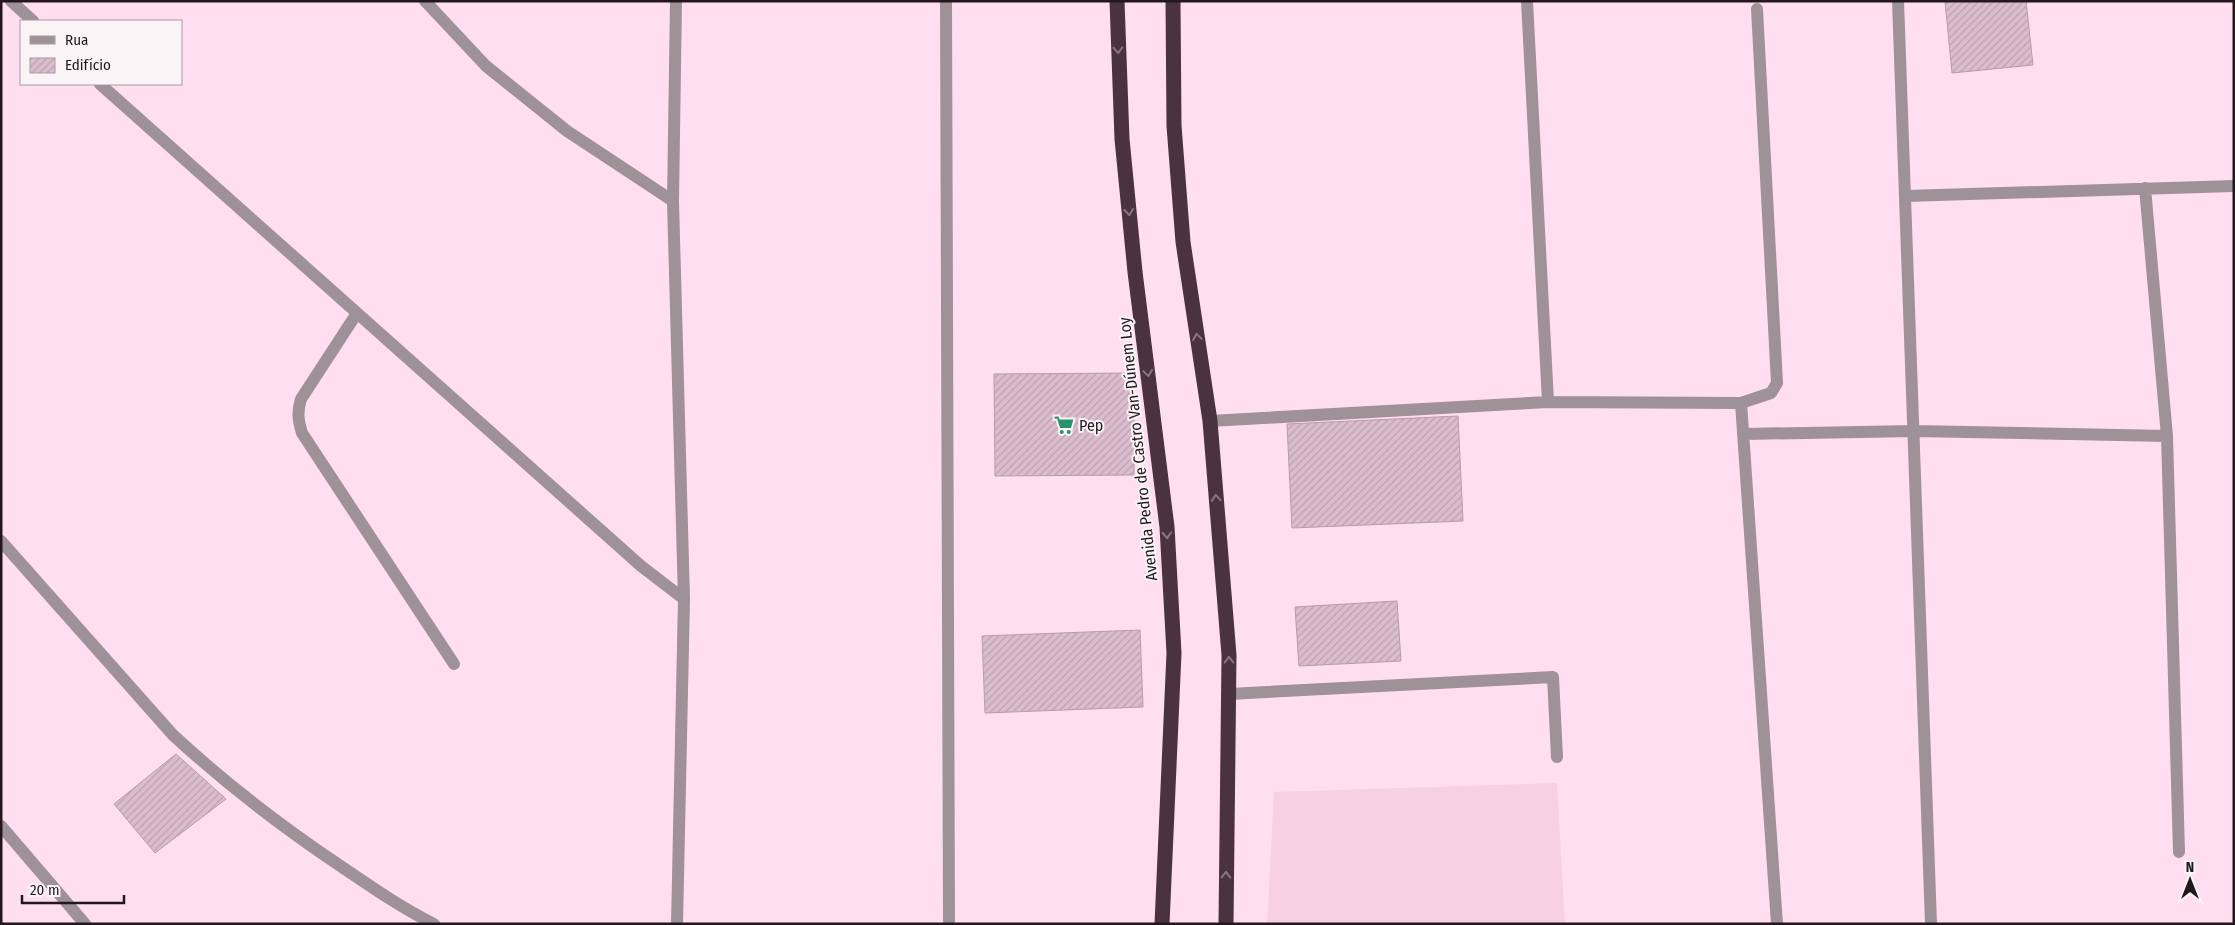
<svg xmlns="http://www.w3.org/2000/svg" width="2235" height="925" viewBox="0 0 2235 925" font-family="'Fira Sans Condensed',sans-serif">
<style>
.built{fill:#f8d0e4}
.building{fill:url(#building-hatch);stroke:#b99aaa}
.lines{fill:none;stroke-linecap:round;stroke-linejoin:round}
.minor{stroke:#9f9198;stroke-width:12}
.highway{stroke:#4b323f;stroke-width:15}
.oneway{stroke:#89767f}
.labels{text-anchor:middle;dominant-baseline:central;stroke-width:4;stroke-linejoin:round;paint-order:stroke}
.poi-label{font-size:16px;fill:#22171d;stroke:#fbf4f7;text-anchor:start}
.street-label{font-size:16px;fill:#22171d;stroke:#fbf4f7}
</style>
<defs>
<pattern id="building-hatch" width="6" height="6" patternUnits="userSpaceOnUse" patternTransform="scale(1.25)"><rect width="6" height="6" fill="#dcbdcd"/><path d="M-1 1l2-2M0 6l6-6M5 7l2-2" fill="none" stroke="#bca2b0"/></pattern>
</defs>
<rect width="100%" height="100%" fill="#ffdfef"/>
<path class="built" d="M1557 783 1565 924H1267L1274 792Z"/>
<path class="building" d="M1945 1H2026L2033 65 1952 73Z
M1134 373V475L995 476 994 374Z
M1458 416 1463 521 1292 528 1287 424Z
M1397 601 1401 661 1299 666 1295 607Z
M1140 630 1143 707 985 713 982 636Z
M176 754 226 799 155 853 114 804Z"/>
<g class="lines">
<path class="minor" d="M11 1 33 21
M425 1 486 66 567 131 673 201
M676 1 673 201 684 599 677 924
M946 1 949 924
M1527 1 1548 402
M1898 1 1931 924
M100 84 641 566 684 599
M2145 188 2167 436 2179 852
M1906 196 2234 186
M357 313 301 399C297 412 298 420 302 433L454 664
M1741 403 1777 924
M1210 421 1548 402 1741 403 1771 393 1777 383 1757 9
M1744 434 1914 431 2167 436
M1 541 173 735C225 783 281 826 339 865 370 886 400 907 434 924
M1229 694 1553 677 1557 757
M1 826 85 924"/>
<path class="highway" d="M1117 1 1122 139 1135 272 1167 527 1174 653 1162 924
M1173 1 1174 126 1183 242 1210 421 1229 655 1226 924"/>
</g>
<defs><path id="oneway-chevron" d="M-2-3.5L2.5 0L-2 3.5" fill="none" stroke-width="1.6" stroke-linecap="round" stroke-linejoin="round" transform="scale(1.25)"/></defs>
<g class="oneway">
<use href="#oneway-chevron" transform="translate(1118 50) rotate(88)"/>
<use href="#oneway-chevron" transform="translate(1129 212) rotate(84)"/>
<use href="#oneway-chevron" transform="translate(1197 337) rotate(-98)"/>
<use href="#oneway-chevron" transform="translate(1148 373) rotate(82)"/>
<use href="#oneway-chevron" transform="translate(1216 498) rotate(-95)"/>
<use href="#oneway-chevron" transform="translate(1167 535) rotate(87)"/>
<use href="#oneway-chevron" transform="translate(1229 660) rotate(-90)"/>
<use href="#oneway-chevron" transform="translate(1226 875) rotate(-89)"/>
</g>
<defs>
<symbol id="supermarket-bare" viewBox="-9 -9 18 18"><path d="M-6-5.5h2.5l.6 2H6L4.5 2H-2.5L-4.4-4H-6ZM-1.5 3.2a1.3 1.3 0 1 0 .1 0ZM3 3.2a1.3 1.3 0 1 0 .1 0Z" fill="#2a916e" stroke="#fbf4f7" stroke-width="2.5" paint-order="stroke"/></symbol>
</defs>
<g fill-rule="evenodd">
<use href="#supermarket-bare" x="1050" y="411" width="28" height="28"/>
</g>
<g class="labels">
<g class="poi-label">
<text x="1079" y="425">Pep</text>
</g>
<g class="street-label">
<text transform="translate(1138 449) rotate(-96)">Avenida Pedro de Castro Van-Dúnem Loy</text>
</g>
</g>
<rect width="2235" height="925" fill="none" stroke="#22171d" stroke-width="5"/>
<rect x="20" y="20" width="162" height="65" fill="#fbf4f7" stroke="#a49ca0"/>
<rect x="30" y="36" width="25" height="8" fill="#9f9198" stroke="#a49ca0"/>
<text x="65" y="45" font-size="15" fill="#22171d">Rua</text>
<rect x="30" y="58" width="25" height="15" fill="url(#building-hatch)" stroke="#a49ca0"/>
<text x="65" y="70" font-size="15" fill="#22171d">Edifício</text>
<g transform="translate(2190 880)" stroke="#fbf4f7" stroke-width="4" paint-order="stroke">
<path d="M0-4L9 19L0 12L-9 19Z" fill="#22171d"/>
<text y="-8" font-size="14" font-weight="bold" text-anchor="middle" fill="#22171d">N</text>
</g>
<path d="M22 895v8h102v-8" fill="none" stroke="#22171d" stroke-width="2.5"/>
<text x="30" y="895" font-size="15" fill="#22171d" stroke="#fbf4f7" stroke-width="4" paint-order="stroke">20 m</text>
</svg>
